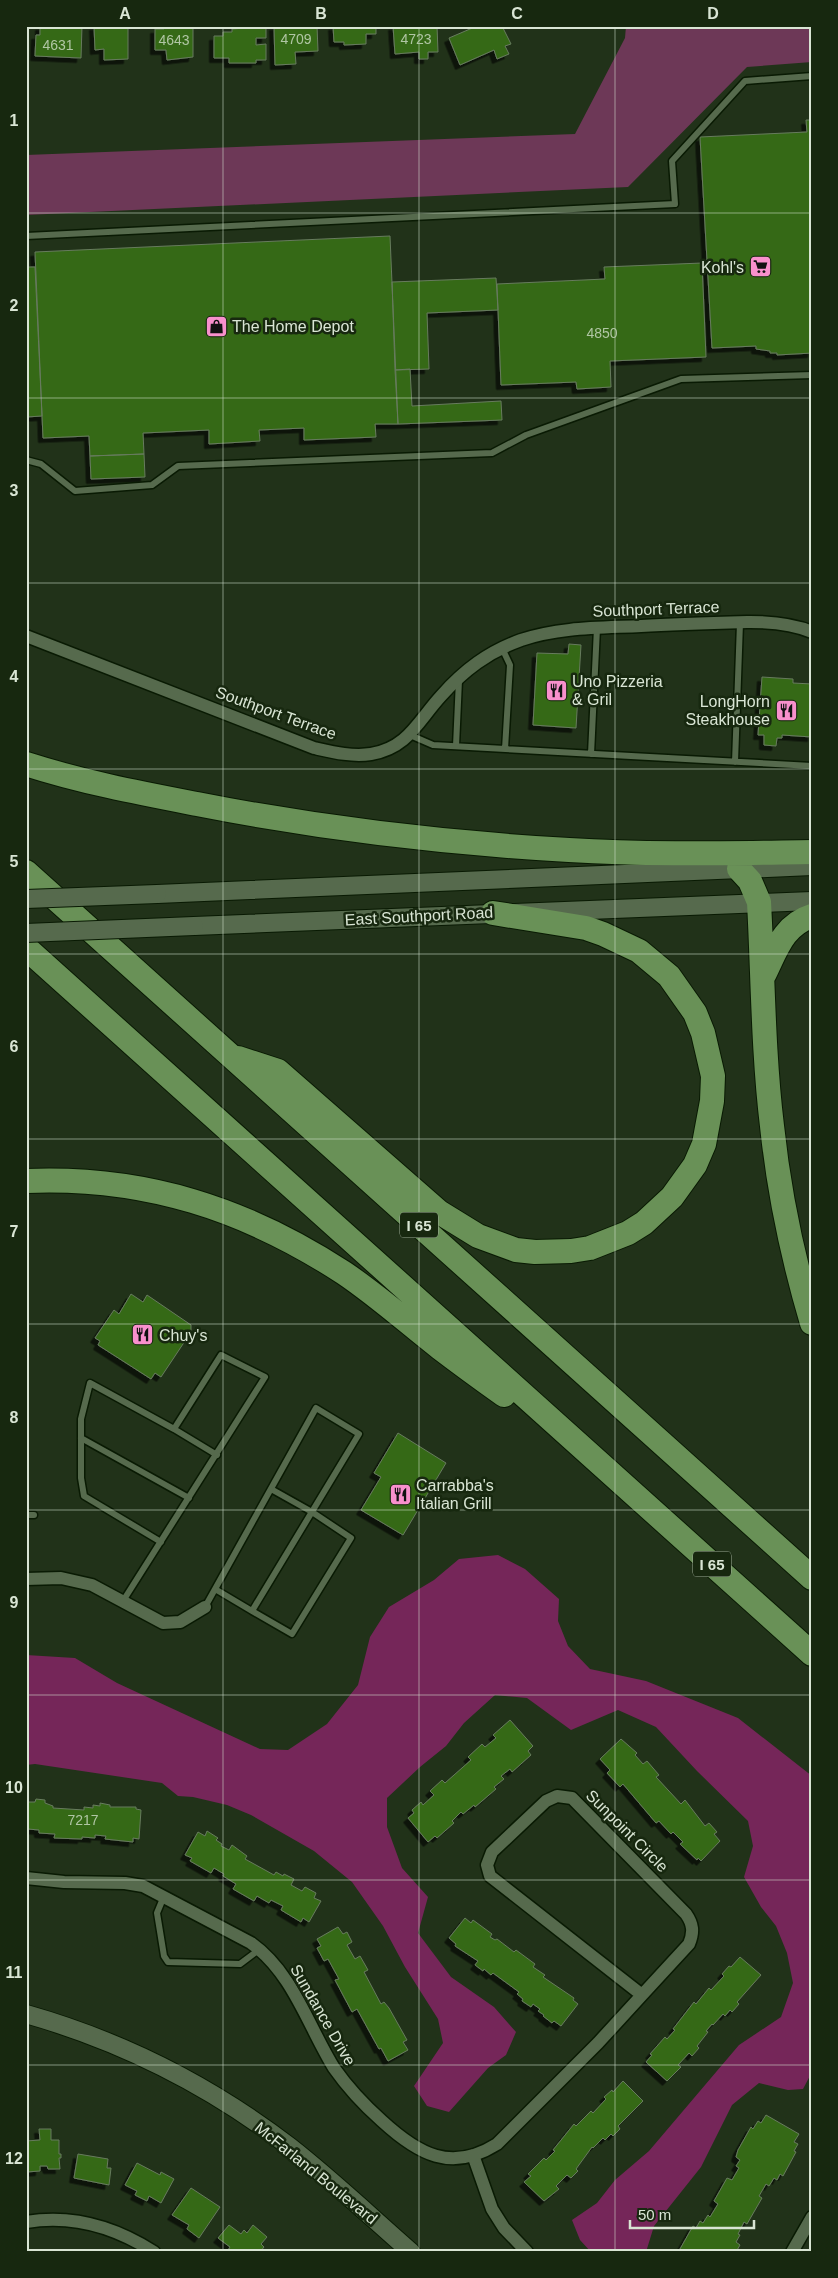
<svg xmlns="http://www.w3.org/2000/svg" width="838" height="2278" viewBox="0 0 838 2278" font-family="Arial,sans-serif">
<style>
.green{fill:#6d3857}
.water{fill:#752659}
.building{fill:#356916;stroke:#677b5e;filter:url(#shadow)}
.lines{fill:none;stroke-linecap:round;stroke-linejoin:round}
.lane-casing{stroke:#091a03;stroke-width:9}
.street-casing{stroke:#091a03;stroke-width:15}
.secondary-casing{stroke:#091a03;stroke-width:20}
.highway-casing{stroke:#091a03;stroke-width:26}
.lane{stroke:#566a4d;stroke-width:6}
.street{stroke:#566a4d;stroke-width:12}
.secondary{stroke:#566a4d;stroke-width:18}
.highway{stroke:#699157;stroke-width:24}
.secondary-bridge-casing{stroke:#091a03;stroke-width:20;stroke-linecap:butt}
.secondary-bridge{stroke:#566a4d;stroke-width:18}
.grid{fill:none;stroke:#d9e5d4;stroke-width:1;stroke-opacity:0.55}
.labels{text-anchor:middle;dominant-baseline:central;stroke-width:5;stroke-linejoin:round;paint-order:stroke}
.number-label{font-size:14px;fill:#b0c6a4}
.shield{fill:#17280f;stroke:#9fac99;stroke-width:1}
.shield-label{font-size:15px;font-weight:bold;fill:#d9e5d4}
.poi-label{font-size:16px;fill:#d9e5d4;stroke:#17280f;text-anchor:start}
.street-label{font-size:16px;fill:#d9e5d4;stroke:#17280f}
.neatline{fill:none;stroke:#d9e5d4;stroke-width:2}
.grid-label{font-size:16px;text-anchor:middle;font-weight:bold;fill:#d9e5d4}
</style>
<defs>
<filter id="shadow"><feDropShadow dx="-4.5" dy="4.5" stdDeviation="0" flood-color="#0009"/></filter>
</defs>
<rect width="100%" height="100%" fill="#213219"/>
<path class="green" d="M626 26H812V62L747 67 628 187 26 215V155L575 134 625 38Z"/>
<path class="water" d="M498 1555 525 1569 559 1599 558 1621 568 1646 590 1669 646 1681 738 1718 812 1776V2072L803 2089 788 2090 759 2083 732 2105 701 2167 654 2226 646 2252H591L580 2240 572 2220 597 2203 615 2180 649 2151 739 2045 781 2017 793 1983 787 1953 776 1926 761 1907 744 1877 753 1846 748 1821 697 1771 656 1727 618 1710 571 1730 527 1698 495 1695 464 1723 446 1746 420 1767 387 1798V1827L402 1868 428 1897 418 1933 451 1977 494 2007 516 2032 506 2055 488 2068 449 2112 427 2106 414 2086 443 2043 438 2019 405 1967 383 1926 352 1882 314 1851 251 1815 227 1805 193 1797 178 1796 162 1783 35 1764 26 1765V1655L75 1658 117 1683 260 1749 288 1750 327 1724 358 1685 370 1637 389 1607 434 1580 459 1559Z"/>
<path class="building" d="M40 26H82L81 58 35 56 36 35H40Z
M94 26H128V59L104 60V49L95 50Z
M164 26H193V57L167 60 166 50H155V29H164Z
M245 26H266V38H256V45L266 44V60H256V63H229V58H214V36H223V32H232V29L245 28Z
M274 26H317L318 51 295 52 296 64 275 65Z
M333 26H376V34H366V44L344 45V42H334Z
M393 26H437L438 52H428V59H419V52L395 54Z
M477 26H502L511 44 505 46 509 54 497 59 494 50 460 65 449 38Z
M806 120H812V353L777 355V353H770V351L756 349V346L712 348 700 137 807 132Z
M390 236 398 424H375L376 437 304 440V428L259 430 260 441 209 444V430L143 433 144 454 90 456 89 436 43 438 35 252Z
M702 263 706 357 610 361 611 387 577 389 576 382 501 385 497 284 605 279 604 267Z
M26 267H35L42 416 26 417Z
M496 278 498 310 427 313 429 369 395 370 392 282Z
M410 369 412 406 501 401 502 420 398 424 395 370Z
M144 454 145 477 91 479 90 456Z
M569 644 581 645 576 728 533 725 537 653 568 654Z
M762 677 793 679V683L812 684V737L782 735V738H777L776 746 764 745V735H758Z
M131 1294 143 1302 147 1295 191 1325V1332L161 1377 155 1373 151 1379 98 1345 100 1341 95 1338 114 1310 119 1314Z
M398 1433 446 1463 403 1535 361 1510 381 1477 374 1473Z
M510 1720 533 1746 528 1751 531 1755 512 1772 510 1769 501 1776 504 1779 494 1787 496 1789 475 1807 474 1805 463 1814 461 1812 452 1821 454 1823 437 1838 435 1836 428 1842 408 1818 414 1813 412 1810 421 1802 423 1805 434 1795 430 1791 442 1780 445 1783 471 1760 468 1757 482 1744 485 1747 496 1738 493 1735Z
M621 1739 637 1753 635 1755 643 1764 647 1761 659 1775 656 1777 681 1804 685 1800 705 1826 709 1823 717 1832 714 1834 720 1841 701 1861 698 1858 697 1860 680 1844 683 1842 673 1832 671 1834 659 1821 656 1823 623 1784 620 1787 607 1773 610 1770 600 1759Z
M36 1799 45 1800V1803L53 1806V1808L84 1810V1807L93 1808V1805L100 1806V1803L110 1805V1807H136V1809L141 1810 139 1839 133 1838V1842L105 1839 106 1836 95 1835V1838L82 1837V1839L54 1838 55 1834 39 1833V1830L28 1829 26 1832V1802H35Z
M207 1831 218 1838 216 1840 222 1844 221 1846 229 1850 232 1845 247 1856 245 1859 274 1875 276 1872 283 1876 284 1874 294 1879 291 1885 302 1891 305 1887 316 1893 314 1898 321 1901 309 1922 303 1918 301 1922 281 1910 283 1906 271 1900 269 1903 257 1896 254 1901 233 1889 236 1884 223 1876 224 1874 214 1868 211 1873 190 1861 192 1858 185 1855 198 1832 205 1836Z
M465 1918 471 1923 473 1920 492 1934 490 1937 495 1940 497 1939 514 1952 516 1950 535 1964 533 1967 545 1975 543 1977 574 1998 573 2000 578 2004 561 2026 554 2021 552 2023 543 2016 544 2015 538 2011 540 2009 533 2004 531 2007 522 2001 523 1999 517 1994 519 1992 493 1973 491 1975 484 1969 483 1971 475 1965 478 1961 455 1946 456 1944 449 1938Z
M338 1927 343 1934 347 1932 352 1942 347 1945 355 1959 360 1956 368 1970 364 1972 381 2004 384 2002 389 2008 407 2040 403 2042 408 2050 388 2061 381 2048 379 2049 357 2009 352 2012 335 1980 339 1979 328 1959 324 1961 317 1948 321 1946 317 1939Z
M740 1957 761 1975 737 2002 739 2004 732 2012 730 2010 725 2016 723 2014 713 2025 712 2024 706 2031 708 2032 697 2046 699 2048 692 2056 689 2053 678 2065 681 2067 667 2081 646 2062 652 2055 650 2054 665 2037 667 2039 675 2030 673 2029 694 2002 696 2004 709 1988 711 1990 724 1976 722 1974 729 1966 731 1967Z
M623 2081 643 2101 618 2126 620 2129 613 2136 611 2134 605 2140 603 2138 593 2148 592 2147 576 2169 578 2171 571 2178 567 2175 556 2186 559 2189 544 2201 524 2182 531 2176 528 2174 544 2158 546 2160 555 2151 553 2150 574 2124 576 2126 591 2111 593 2113 606 2099 604 2097 612 2090 613 2092Z
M766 2115 799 2134 794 2142 798 2144 794 2151 796 2152 783 2176 780 2174 777 2180 774 2178 769 2186 766 2184 759 2196 762 2198 747 2224 744 2222 738 2234 740 2235 736 2242 740 2245 736 2252H681L680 2249 693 2226 696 2228 700 2221 703 2223 708 2215 710 2217 718 2204 714 2201 727 2178 732 2180 739 2168 736 2166 740 2160 736 2157 738 2150 751 2127 753 2129 758 2121 761 2123Z
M39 2129H51V2140H59V2154H61V2158H59L60 2169H48L47 2166H40V2171L26 2172V2141L40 2140Z
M78 2154 108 2159 107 2168H111L109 2185 74 2178Z
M137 2163 160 2175 161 2172 174 2179 161 2203 149 2196 147 2201 135 2195 137 2191 125 2185Z
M191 2188 220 2207 199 2238 187 2229 189 2225 172 2215Z
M229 2225 241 2234 244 2230 247 2233 253 2225 267 2237 261 2244 264 2247 260 2252H227L230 2247 218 2238Z"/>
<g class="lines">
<defs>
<path id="lane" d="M26 236 675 204 672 161 745 81 812 76
M26 460 41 464 75 491 152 485 178 466 492 453 526 435 681 379 812 375
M502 648 510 665 505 749
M410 735 433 745 812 766
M456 746 459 680
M591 754 597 628
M735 762 740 623
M174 1429 217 1455
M81 1438 189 1498
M26 1515H34
M123 1601 265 1377 221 1355 174 1429 90 1383 81 1419V1478L84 1496 161 1542
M205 1607 316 1408 359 1434 252 1611 215 1589
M252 1611 292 1634 351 1538 312 1512 271 1489
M164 1896 157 1913 164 1956 168 1962 240 1964 260 1949"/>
<path id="street" d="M26 636 314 748C332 752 352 757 371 754 408 748 418 721 441 696 464 670 488 652 521 640 560 627 600 628 641 626 677 624 714 623 750 622 771 622 793 624 812 632
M26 1579 61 1578 92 1585 163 1623 180 1622 205 1607
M557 1796 572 1798 686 1914C693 1924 694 1932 689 1944L642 1995 490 1876 487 1865 492 1852 546 1801Z
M26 1878 64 1882 125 1883 143 1886 251 1943C293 1973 308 2026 334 2068 348 2088 364 2105 382 2121 418 2154 451 2173 497 2144L598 2043 642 1995
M473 2155 492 2209 504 2228 527 2252
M26 2222C73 2214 115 2227 154 2252
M792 2252 812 2217"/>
<path id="secondary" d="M157 894 812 866
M194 926 812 901
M26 2014C121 2041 212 2087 290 2147 332 2180 371 2217 411 2252"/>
<path id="highway" d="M26 764C82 782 140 793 197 804 319 828 444 843 569 850 650 855 731 853 812 852
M739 869 750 881 759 902C763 976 763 1052 772 1126 779 1193 793 1259 812 1323
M26 872 812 1578
M26 948 812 1654
M764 975C776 951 783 925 812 916
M238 1058 278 1071 439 1212 478 1236 516 1250 535 1252 571 1251 590 1248 628 1233 644 1223 672 1197 695 1165 704 1144 712 1101 713 1076 703 1033 695 1013 669 976 639 951 603 934 586 928 493 913
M26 1181C145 1176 246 1209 344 1273 378 1296 408 1323 440 1348 461 1364 483 1380 504 1395"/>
</defs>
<use href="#lane" class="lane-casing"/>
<use href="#street" class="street-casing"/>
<use href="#secondary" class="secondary-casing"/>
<use href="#highway" class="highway-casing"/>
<use href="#lane" class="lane"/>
<use href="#street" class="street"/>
<use href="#secondary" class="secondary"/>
<use href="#highway" class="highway"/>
<defs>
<path id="secondary-bridge" d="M26 899 157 894
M26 933 194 926"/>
</defs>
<use href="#secondary-bridge" class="secondary-bridge-casing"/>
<use href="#secondary-bridge" class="secondary-bridge"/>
</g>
<path class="grid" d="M223 26V2252M419 26V2252M615 26V2252M26 213H812M26 398H812M26 583H812M26 769H812M26 954H812M26 1139H812M26 1324H812M26 1510H812M26 1695H812M26 1880H812M26 2065H812"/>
<defs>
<symbol id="supermarket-square" viewBox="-11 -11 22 22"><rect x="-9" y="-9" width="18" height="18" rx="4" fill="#f890cc" stroke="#17280f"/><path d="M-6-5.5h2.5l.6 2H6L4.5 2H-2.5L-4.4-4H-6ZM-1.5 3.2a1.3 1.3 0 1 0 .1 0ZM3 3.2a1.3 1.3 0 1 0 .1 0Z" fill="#111"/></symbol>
<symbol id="shop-square" viewBox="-11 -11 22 22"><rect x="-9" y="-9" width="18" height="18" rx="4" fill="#f890cc" stroke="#17280f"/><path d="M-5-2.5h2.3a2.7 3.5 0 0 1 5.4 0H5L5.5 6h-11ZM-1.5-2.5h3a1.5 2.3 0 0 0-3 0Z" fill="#111"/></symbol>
<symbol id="restaurant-square" viewBox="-11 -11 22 22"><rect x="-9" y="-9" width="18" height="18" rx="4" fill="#f890cc" stroke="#17280f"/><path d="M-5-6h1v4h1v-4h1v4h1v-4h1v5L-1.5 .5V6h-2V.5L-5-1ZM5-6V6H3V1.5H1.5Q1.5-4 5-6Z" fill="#111"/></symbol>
</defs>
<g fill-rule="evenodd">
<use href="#supermarket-square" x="748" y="254" width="25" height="25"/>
<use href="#shop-square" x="204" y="314" width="25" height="25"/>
<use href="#restaurant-square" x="544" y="678" width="25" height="25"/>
<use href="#restaurant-square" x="774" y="698" width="25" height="25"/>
<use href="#restaurant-square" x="130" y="1322" width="25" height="25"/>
<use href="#restaurant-square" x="388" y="1482" width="25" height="25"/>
</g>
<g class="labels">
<g class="number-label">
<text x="296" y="39">4709</text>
<text x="416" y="39">4723</text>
<text x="174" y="40">4643</text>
<text x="58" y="45">4631</text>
<text x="602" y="333">4850</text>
<text x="83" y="1820">7217</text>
</g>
<g class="shield">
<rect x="400" y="1212.5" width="38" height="25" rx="4"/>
<rect x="693" y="1551.5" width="38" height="25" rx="4"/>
</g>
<g class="shield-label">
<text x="419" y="1225">I 65</text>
<text x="712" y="1564">I 65</text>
</g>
<g class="poi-label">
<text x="744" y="267" text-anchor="end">Kohl's</text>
<text x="232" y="326">The Home Depot</text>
<text x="572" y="681">Uno Pizzeria<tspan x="572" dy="18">&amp; Gril</tspan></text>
<text x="770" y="701" text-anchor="end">LongHorn<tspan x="770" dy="18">Steakhouse</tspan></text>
<text x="159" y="1335">Chuy's</text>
<text x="416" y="1485">Carrabba's<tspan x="416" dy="18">Italian Grill</tspan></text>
</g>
<g class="street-label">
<text transform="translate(656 609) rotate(-2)">Southport Terrace</text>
<text transform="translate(276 713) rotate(20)">Southport Terrace</text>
<text transform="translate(419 916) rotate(-3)">East Southport Road</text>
<text transform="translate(627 1831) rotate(45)">Sunpoint Circle</text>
<text transform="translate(323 2015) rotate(60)">Sundance Drive</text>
<text transform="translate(316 2173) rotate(39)">McFarland Boulevard</text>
</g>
</g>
<rect width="838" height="2278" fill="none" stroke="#17280f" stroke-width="55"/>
<path d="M630 2220v8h124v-8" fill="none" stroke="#d9e5d4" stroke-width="2.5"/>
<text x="638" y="2220" font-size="15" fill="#d9e5d4" stroke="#17280f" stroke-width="4" paint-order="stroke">50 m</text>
<rect x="28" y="28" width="782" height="2222" class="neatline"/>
<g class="grid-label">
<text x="125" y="19">A</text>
<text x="321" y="19">B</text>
<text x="517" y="19">C</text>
<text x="713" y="19">D</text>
<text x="14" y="126">1</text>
<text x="14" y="311">2</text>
<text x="14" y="496">3</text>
<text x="14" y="682">4</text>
<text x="14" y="867">5</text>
<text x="14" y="1052">6</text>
<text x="14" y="1237">7</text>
<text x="14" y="1423">8</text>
<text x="14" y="1608">9</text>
<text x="14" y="1793">10</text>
<text x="14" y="1978">11</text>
<text x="14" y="2164">12</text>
</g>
</svg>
